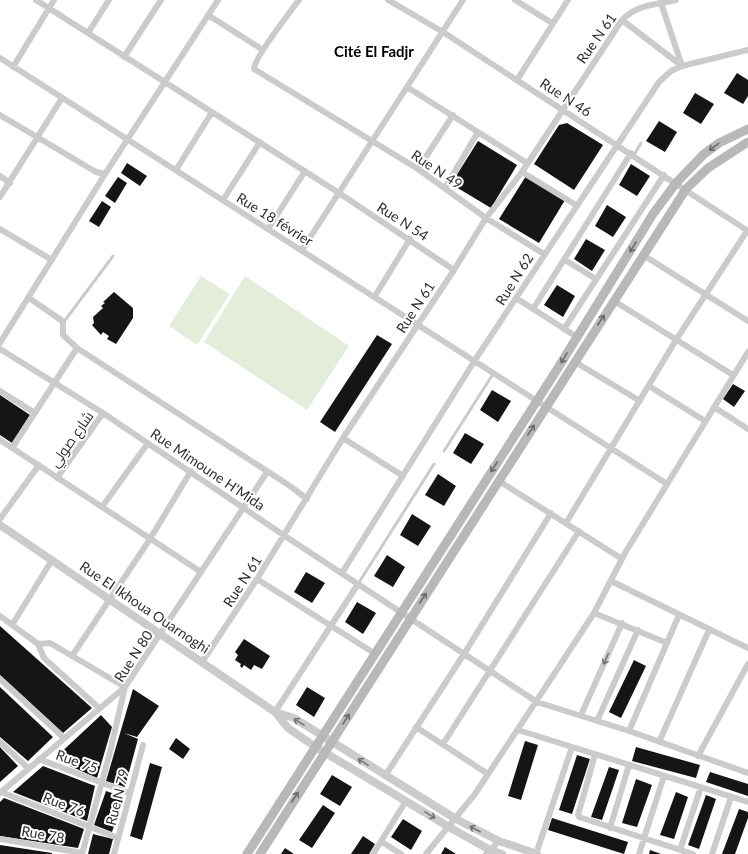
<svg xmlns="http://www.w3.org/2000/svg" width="748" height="854" viewBox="0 0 748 854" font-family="Lato,Cairo,sans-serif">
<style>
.green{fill:#e4ecda}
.building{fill:#151515}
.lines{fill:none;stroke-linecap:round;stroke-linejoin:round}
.service{stroke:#cbcbcb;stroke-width:3}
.minor{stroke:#cbcbcb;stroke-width:6}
.tertiary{stroke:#cbcbcb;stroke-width:8}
.secondary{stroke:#b8b8b8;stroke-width:9}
.oneway{stroke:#6c6c6c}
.oneway2{stroke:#757575}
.labels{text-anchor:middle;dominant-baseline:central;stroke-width:4;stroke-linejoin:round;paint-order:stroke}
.street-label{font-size:14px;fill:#2e2e2e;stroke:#fff}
.neighbourhood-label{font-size:15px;font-weight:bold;fill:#000;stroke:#fff}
</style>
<rect width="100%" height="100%" fill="#fff"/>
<path class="green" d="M201 276 230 294 197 345 169 326Z
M245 276 349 346 307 410 204 342Z"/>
<path class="building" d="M737 73 748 80V96L743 104 724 93Z
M695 93 714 104 701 124 683 113Z
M659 121 677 132 665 152 646 141Z
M567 123 603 145 574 190 534 164 559 125Z
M478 141 517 165 491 208 451 184Z
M127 163 147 176 140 186 121 173Z
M631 164 650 176 637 196 619 185Z
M526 176 565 200 539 243 499 219Z
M118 177 127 183 115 203 105 196Z
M102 201 111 207 99 227 89 221Z
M607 205 626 217 613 237 595 226Z
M586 239 605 250 592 271 574 259Z
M557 285 575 296 563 317 544 305Z
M114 292 133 308V318L116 344 107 339 109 336 103 332 101 335 92 325 94 323 93 317 103 308 101 306 105 303 103 302Z
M377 335 392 344 335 432 320 422Z
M733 384 745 391 734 407 723 399Z
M492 390 511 401 498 422 480 410Z
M0 395 30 415 12 443 0 435Z
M465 433 484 444 471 464 453 453Z
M438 474 456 486 444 506 425 495Z
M412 514 431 526 418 546 400 535Z
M387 555 405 567 393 587 374 576Z
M306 572 325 583 312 603 294 592Z
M357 602 376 613 363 634 345 622Z
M0 626 92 708 63 733 0 675Z
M244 639 270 656 262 669 254 665 251 670 244 665 242 668 240 666 241 664 235 660 238 655 235 652Z
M634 660 646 666 621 718 609 712Z
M0 687 53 737 28 761 0 737Z
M307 687 325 698 314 717 296 705Z
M133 689 159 706 137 737 124 733 138 739 125 787 106 781Z
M101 715 112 727 97 778 54 759Z
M176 738 190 749 183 759 169 749Z
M525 741 538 745 521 800 508 796Z
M0 747 18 766 0 782Z
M636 747 700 765 696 778 632 761Z
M577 755 590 759 572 814 559 810Z
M150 763 162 767 142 840 130 836Z
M43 766 95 786 87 821 13 792Z
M609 767 619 770 602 820 591 817Z
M710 772 748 784V796L706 782Z
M332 775 352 787 340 806 320 794Z
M636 779 652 785 637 827 622 823Z
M106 791 124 797 112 832 94 825Z
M676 792 688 797 674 839 660 835Z
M706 795 716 799 699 849 688 845Z
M4 798 84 829 78 848 0 836V802Z
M323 805 335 813 312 848 299 840Z
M739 809 748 812V818L735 854H722Z
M552 818 628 842 624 854 548 830Z
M403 819 422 831 411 850 391 837Z
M93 834 113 839 109 854H88Z
M363 836 375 844 369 854H351Z
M0 845 52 853V854H0Z
M445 847 456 854H441Z
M285 848 294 854H281Z
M650 850 661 854H649Z"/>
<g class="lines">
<path class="service" d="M634 155 641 143
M63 323 113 256
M444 451 493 374
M358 584 434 464"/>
<path class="minor" d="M36 0 339 193 454 270
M299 0C290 12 254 58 254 69L418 169 486 218 544 254
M388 0 443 32 748 231
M515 0 552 23
M661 3 682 66
M208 15 263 50
M622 20 682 66
M88 33 109 0
M124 57 161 0
M0 58 667 484
M13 67 54 0
M517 80 568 0
M407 87 527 163
M0 115 96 172 105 174
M418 169 453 115
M176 170 212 112
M522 172 576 205
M0 176 10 183
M445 188 478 132
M0 197 62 98
M223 200 260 142
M0 229 52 260
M268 229 305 171
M302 250 463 0
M643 255 748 321
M565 260 596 279
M375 296 410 239
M29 298 61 320 63 323V335L77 348 290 486 307 499
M516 298 577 337
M614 301 733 375
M533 309 631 153
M564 329 664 175
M0 343 105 174 218 0
M0 349 103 413 285 536 537 702 629 731 748 773
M575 362 640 401
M649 386 705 421
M0 391 35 413
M714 407 748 429
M343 438 403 476
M0 440 201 572
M12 448 77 348
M57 478 103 413
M499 481 622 559
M102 507 148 443
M0 519 39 465
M566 523 676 340 747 231
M342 573 475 360 659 82 671 71 682 66 748 50
M257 579 374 653
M611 581 748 648
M594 613 667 643
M0 616 38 644 44 658 99 708
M12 625 52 560
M38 644 50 643 125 687
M72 656 150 539 191 471
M202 662 257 579 343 438 454 270 486 218 522 172 622 20C636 5 657 4 676 0
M0 679 63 737
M275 712 358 584
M581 715 622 623
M597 721 638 630
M416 727 488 774
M518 730 748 802
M629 731 679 615
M0 742 28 768
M659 742 709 630
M443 744 579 531
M595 755 578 815 579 817 693 854
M698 756 748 664
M39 759 129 793
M385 776 464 654 551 513
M1 792 118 838
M0 793 125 687
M610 828 629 765
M0 839 82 853
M382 842 401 854
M680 850 701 787
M82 854 109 756 125 687 267 472
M114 854 143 745
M373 854 406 801
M426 854 475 794 562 662 594 613 625 553 748 352
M486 854 499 841
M536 854 572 747
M639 854 664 776
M712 854 731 797"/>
<path class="tertiary" d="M0 525 275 712 288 728 314 746 449 827 490 850 502 854
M275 712 294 718 456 819 499 841 537 854"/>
<path class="secondary" d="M247 854 558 368 653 214 676 183 704 154 719 143 748 129
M260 854 686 189 708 168 748 142"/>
</g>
<defs><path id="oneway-shaft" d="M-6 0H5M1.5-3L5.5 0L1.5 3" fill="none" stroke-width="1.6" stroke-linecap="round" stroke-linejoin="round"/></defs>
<g class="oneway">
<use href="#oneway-shaft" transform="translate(714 147) rotate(143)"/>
<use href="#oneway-shaft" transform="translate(633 247) rotate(122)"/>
<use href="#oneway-shaft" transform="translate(601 320) rotate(-57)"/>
<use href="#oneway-shaft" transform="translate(564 358) rotate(121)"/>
<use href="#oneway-shaft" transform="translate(531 430) rotate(-58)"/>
<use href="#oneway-shaft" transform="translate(494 467) rotate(123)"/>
<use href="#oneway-shaft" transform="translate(423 598) rotate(-57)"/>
<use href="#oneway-shaft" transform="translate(346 719) rotate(-58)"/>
<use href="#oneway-shaft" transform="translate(295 797) rotate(-57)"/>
</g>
<g class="oneway2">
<use href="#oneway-shaft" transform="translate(606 659) rotate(114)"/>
<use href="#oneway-shaft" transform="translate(299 722) rotate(-148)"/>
<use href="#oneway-shaft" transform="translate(363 762) rotate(-148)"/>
<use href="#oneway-shaft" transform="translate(430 815) rotate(31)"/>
<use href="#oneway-shaft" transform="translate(475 829) rotate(-153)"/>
</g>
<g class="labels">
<g class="street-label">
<text transform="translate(596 38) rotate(-55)">Rue N 61</text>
<text transform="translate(566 97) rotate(33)">Rue N 46</text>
<text transform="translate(437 169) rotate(34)">Rue N 49</text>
<text transform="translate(275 219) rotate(32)">Rue 18 février</text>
<text transform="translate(403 221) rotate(33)">Rue N 54</text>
<text transform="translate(514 279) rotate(-58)">Rue N 62</text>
<text transform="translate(415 307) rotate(-57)">Rue N 61</text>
<text transform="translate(71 439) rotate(-55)">شارع صولي</text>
<text transform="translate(208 469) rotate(34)">Rue Mimoune H'Mida</text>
<text transform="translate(242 581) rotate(-57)">Rue N 61</text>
<text transform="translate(145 607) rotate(34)">Rue EI Ikhoua Ouarnoghi</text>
<text transform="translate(133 656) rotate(-57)">Rue N 80</text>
<text transform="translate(77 761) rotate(20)">Rue 75</text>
<text transform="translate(117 797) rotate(-76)">Rue N 79</text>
<text transform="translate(64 804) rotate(21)">Rue 76</text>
<text transform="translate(43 834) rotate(10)">Rue 78</text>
</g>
<g class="neighbourhood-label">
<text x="374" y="51">Cité El Fadjr</text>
</g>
</g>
</svg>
